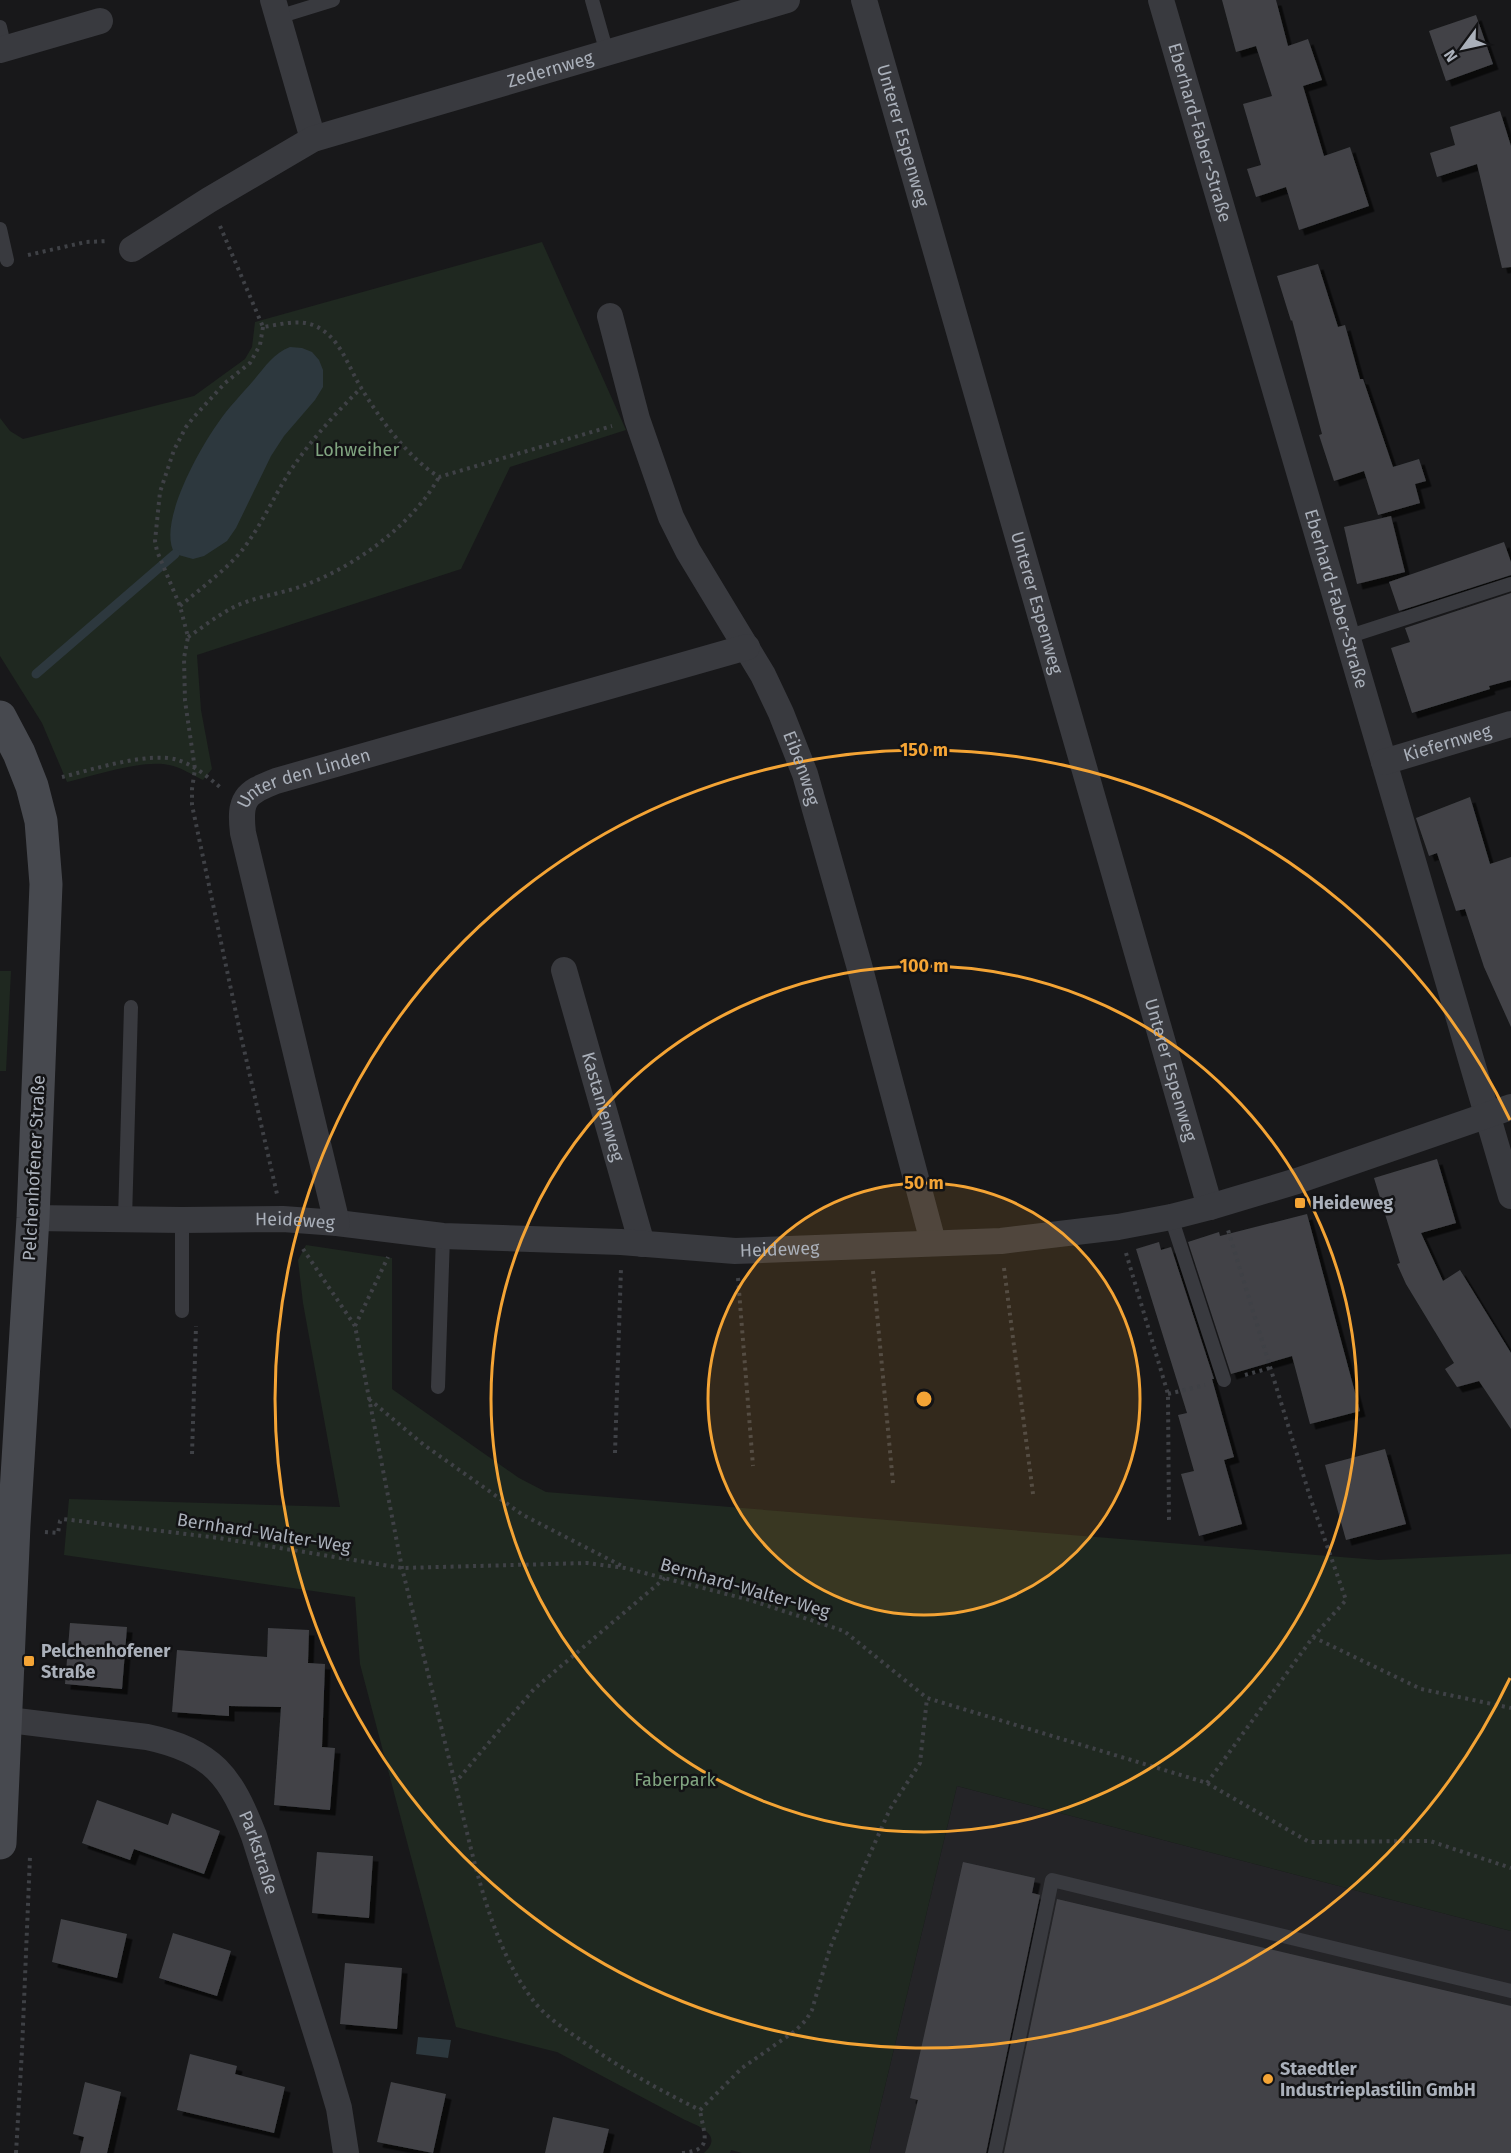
<svg xmlns="http://www.w3.org/2000/svg" width="1511" height="2153" viewBox="0 0 1511 2153" font-family="'Fira Sans',sans-serif">
<style>
.built{fill:#242427}
.green{fill:#1f2820}
.water{fill:#2d383e}
.lines{fill:none;stroke-linecap:round;stroke-linejoin:round}
.stream{stroke:#2d383e;stroke-width:9}
.building{fill:#424347;filter:url(#shadow)}
.path{stroke:#3f4146;stroke-width:4;stroke-dasharray:3 4.5;stroke-linecap:butt}
.service{stroke:#393a3f;stroke-width:14}
.minor{stroke:#393a3f;stroke-width:26}
.secondary{stroke:#47494f;stroke-width:33}
.ring{fill:none;stroke:#f4a435;stroke-width:3}
.poi-dot{fill:#f4a435;stroke:#131315;stroke-width:2}
.labels{text-anchor:middle;dominant-baseline:central;stroke-width:5;stroke-linejoin:round;paint-order:stroke}
.street-label{font-size:18px;fill:#aab0ba;stroke:#131315}
.park-label{font-size:18px;fill:#81a581;stroke:#131315}
.poi-label{font-size:18px;font-weight:bold;fill:#aab0ba;stroke:#131315;text-anchor:start}
.centre{fill:#f4a435;stroke:#131315;stroke-width:3}
.ring-label{font-size:18px;text-anchor:middle;font-weight:bold;fill:#f4a435;stroke:#131315;stroke-width:5;stroke-linejoin:round;paint-order:stroke}
</style>
<defs>
<filter id="shadow"><feDropShadow dx="5.5" dy="5.5" stdDeviation="0" flood-color="#0009"/></filter>
</defs>
<rect width="100%" height="100%" fill="#18181a"/>
<path class="built" d="M957 1786 1511 1931V2153H869Z"/>
<path class="green" d="M542 242 626 430 510 467 461 569 197 655 201 710 212 769 203 780C192 775 181 767 169 765 143 759 93 776 67 782L42 723 0 656V418L10 431 23 439 194 396 245 359 252 347 255 322Z
M0 971H11L6 1071H0Z
M306 1245 392 1258V1389L519 1478 546 1492 1378 1560 1511 1554V1931L957 1786 869 2153H742L731 2150 730 2153H704C724 2135 699 2126 685 2120L557 2052 456 2027 360 1664 355 1597 64 1555 69 1499 340 1507 303 1303 298 1260Z"/>
<path class="water" d="M290 347 302 348 312 352 319 360 323 370V387L315 400 284 436 271 456 236 528 227 541 204 556 193 559 175 554C156 525 200 448 218 423 228 408 241 395 253 381 264 368 274 353 290 347Z
M418 2037 451 2040 448 2058 416 2054Z"/>
<g class="lines">
<path class="stream" d="M36 674 175 554"/>
</g>
<path class="building" d="M1222 0H1276L1288 46 1308 39 1322 80 1303 86 1324 156 1350 147 1369 206 1299 230 1286 187 1256 197 1247 169 1261 165 1243 104 1272 96 1256 46 1236 52Z
M1476 15 1493 64 1446 81 1429 31Z
M1500 111 1511 146V267L1502 268 1477 164 1437 177 1430 153 1455 145 1450 127Z
M1318 264 1338 327 1345 325 1360 379H1363L1393 467 1419 459 1426 481 1415 484 1420 503 1378 515 1364 471 1334 481 1319 435 1322 434 1292 320 1291 321 1277 276Z
M1391 516 1405 572 1357 584 1344 527Z
M1504 542 1511 562V575L1399 611 1389 582Z
M1511 593V680L1489 686 1490 689 1412 713 1391 648 1410 642 1405 628Z
M1470 797 1490 864 1511 857V1027L1484 967 1465 909 1456 911 1437 853 1429 856 1416 818Z
M1437 1159 1456 1223 1421 1233 1443 1281 1460 1270 1511 1353V1429L1479 1381 1457 1387 1445 1369 1454 1363 1406 1284 1397 1264 1400 1263 1374 1178Z
M1307 1214 1360 1411 1310 1424 1292 1356 1231 1374 1188 1242 1219 1232 1220 1236Z
M1159 1242 1161 1250 1171 1247 1214 1379H1212L1234 1457 1224 1460 1242 1524 1199 1536 1181 1474 1194 1471 1178 1415 1187 1413 1136 1249Z
M1385 1449 1406 1524 1346 1540 1325 1465Z
M70 1623 127 1627 122 1689 65 1684Z
M268 1628 309 1630 308 1663 325 1664 322 1747 335 1748 330 1810 274 1805 281 1707 229 1706V1716L172 1712 177 1650 267 1657Z
M97 1800 168 1825 172 1813 220 1831 204 1874 134 1849 130 1860 82 1843Z
M317 1852 373 1856 369 1918 312 1913Z
M963 1862 1035 1878 1032 1893 1040 1895 986 2153H905L918 2100 910 2098Z
M1057 1899 1511 2006V2153H1004Z
M61 1919 127 1934 117 1978 52 1962Z
M173 1933 231 1951 217 1996 159 1978Z
M345 1963 402 1968 397 2029 340 2024Z
M190 2054 237 2066 235 2074 285 2087 274 2133 177 2110Z
M85 2082 121 2092 107 2153H80L84 2137 73 2134Z
M391 2082 446 2094 433 2153 377 2142Z
M553 2117 609 2129 603 2153H545Z"/>
<g class="lines">
<path class="path" d="M220 226 263 327C278 325 298 319 313 325 339 335 347 364 360 386 379 418 408 458 439 477L612 426
M28 255 86 242 109 241
M263 327 260 345 250 363 225 383 193 418 186 427 174 450 160 492 155 541 157 551 180 606 188 637 184 658 185 701 195 769 192 789V805L240 1032 277 1194
M180 606C200 589 222 573 239 554 259 530 271 502 287 476 308 443 334 415 361 388
M188 637C203 627 218 615 234 607 256 596 282 594 305 585 356 566 413 524 439 477
M62 777C91 770 149 751 178 760 194 765 208 777 221 788
M303 1249 355 1326 402 1568 455 1783
M1126 1253 1168 1394 1169 1522
M1004 1268 1033 1494
M873 1271 893 1483
M738 1278 753 1466
M355 1326 388 1257
M1245 1375 1270 1368
M1168 1394 1205 1385
M369 1399 424 1445 523 1515 622 1566
M615 1453 621 1268
M192 1454 196 1326
M45 1532 58 1533 60 1521 63 1519 219 1538 402 1568 587 1563 625 1568 750 1600 844 1631 927 1698 1207 1783 1309 1842 1430 1841 1511 1868
M665 1578 534 1689 455 1783C473 1854 489 1946 536 2004 549 2019 566 2030 582 2041 620 2068 659 2090 700 2110
M1313 1637 1421 1689 1511 1708
M1207 1783 1313 1637 1346 1600 1311 1500 1228 1230
M700 2110 742 2068 795 2031 806 2020 812 2010 830 1948 860 1876 890 1809 920 1763 927 1698
M16 2153 22 2050 30 1856
M682 2153C714 2150 704 2136 700 2110"/>
<path class="service" d="M592 0 607 53
M278 17 333 0
M0 27 5 49
M0 229 7 260
M1347 637 1511 584
M1171 1217 1224 1380
M125 1219 131 1007
M182 1311V1220
M438 1387 443 1236
M995 2153 1052 1880 1511 1991"/>
<g class="minor">
<path d="M273 0 313 139"/>
<path id="s1" d="M864 0 1210 1207"/>
<path id="s2" d="M1161 0 1511 1196"/>
<path d="M0 50 100 21"/>
<path id="s3" d="M132 249 209 200 313 139 787 0"/>
<path id="s4" d="M610 316 637 419 671 517 688 551 763 675 781 713 805 774 859 965 933 1242"/>
<path id="s5" d="M1384 762 1511 724"/>
<path id="s6" d="M564 970 642 1244"/>
<path id="s7" d="M33 1218 182 1220 283 1219 337 1223 443 1236 621 1242 735 1251 1001 1241 1118 1227 1171 1217 1210 1207 1297 1181 1511 1107"/>
<path id="s8" d="M337 1223 243 833C239 799 245 793 276 781L747 647"/>
<path id="s9" d="M0 1719 147 1737C213 1751 231 1776 254 1836L326 2064 339 2108 346 2153"/>
</g>
<path class="secondary" d="M0 717 19 753 32 786 41 821 46 884 33 1218 14 1525 0 1843"/>
</g>
<circle cx="924" cy="1399" r="216" fill="#f4a435" fill-opacity=".12"/>
<g class="ring">
<circle cx="924" cy="1399" r="216"/>
<circle cx="924" cy="1399" r="433"/>
<path d="M1510 1678A649 649 0 1 1 1510 1120"/>
</g>
<g class="poi-dot">
<rect x="1294" y="1197" width="12" height="12" rx="3"/>
<rect x="23" y="1655" width="12" height="12" rx="3"/>
<circle cx="1268" cy="2079" r="6"/>
</g>
<g class="labels">
<g class="street-label">
<text stroke="none"><textPath href="#s3" startOffset="459">Zedernweg</textPath></text>
<text stroke="none"><textPath href="#s2" startOffset="138">Eberhard-Faber-Straße</textPath></text>
<text stroke="none"><textPath href="#s1" startOffset="141">Unterer Espenweg</textPath></text>
<text stroke="none"><textPath href="#s2" startOffset="624">Eberhard-Faber-Straße</textPath></text>
<text stroke="none"><textPath href="#s1" startOffset="627">Unterer Espenweg</textPath></text>
<text stroke="none"><textPath href="#s5" startOffset="66">Kiefernweg</textPath></text>
<text stroke="none"><textPath href="#s4" startOffset="494">Eibenweg</textPath></text>
<text stroke="none"><textPath href="#s8" startOffset="498">Unter den Linden</textPath></text>
<text stroke="none"><textPath href="#s1" startOffset="1113">Unterer Espenweg</textPath></text>
<text stroke="none"><textPath href="#s6" startOffset="142">Kastanienweg</textPath></text>
<text transform="translate(34 1168) rotate(-87)">Pelchenhofener Straße</text>
<text stroke="none"><textPath href="#s7" startOffset="262">Heideweg</textPath></text>
<text stroke="none"><textPath href="#s7" startOffset="748">Heideweg</textPath></text>
<text transform="translate(264 1533) rotate(9)">Bernhard-Walter-Weg</text>
<text transform="translate(745 1588) rotate(16)">Bernhard-Walter-Weg</text>
<text stroke="none"><textPath href="#s9" startOffset="320">Parkstraße</textPath></text>
</g>
<g class="park-label">
<text x="357" y="450">Lohweiher</text>
<text x="675" y="1780">Faberpark</text>
</g>
<g class="poi-label">
<text x="1312" y="1203">Heideweg</text>
<text x="41" y="1651">Pelchenhofener<tspan x="41" dy="21">Straße</tspan></text>
<text x="1280" y="2069">Staedtler<tspan x="1280" dy="21">Industrieplastilin GmbH</tspan></text>
</g>
</g>
<circle cx="924" cy="1399" r="9" class="centre"/>
<g class="ring-label">
<text x="924" y="756">150 m</text>
<text x="924" y="972">100 m</text>
<text x="924" y="1189">50 m</text>
</g>
<g transform="translate(1463 48) rotate(237)" stroke="#131315" stroke-width="4.5" paint-order="stroke">
<path d="M0-4.5L10 22L0 15L-10 22Z" fill="#aab0ba"/>
<text y="-9" font-size="16" font-weight="bold" text-anchor="middle" fill="#aab0ba">N</text>
</g>
</svg>
